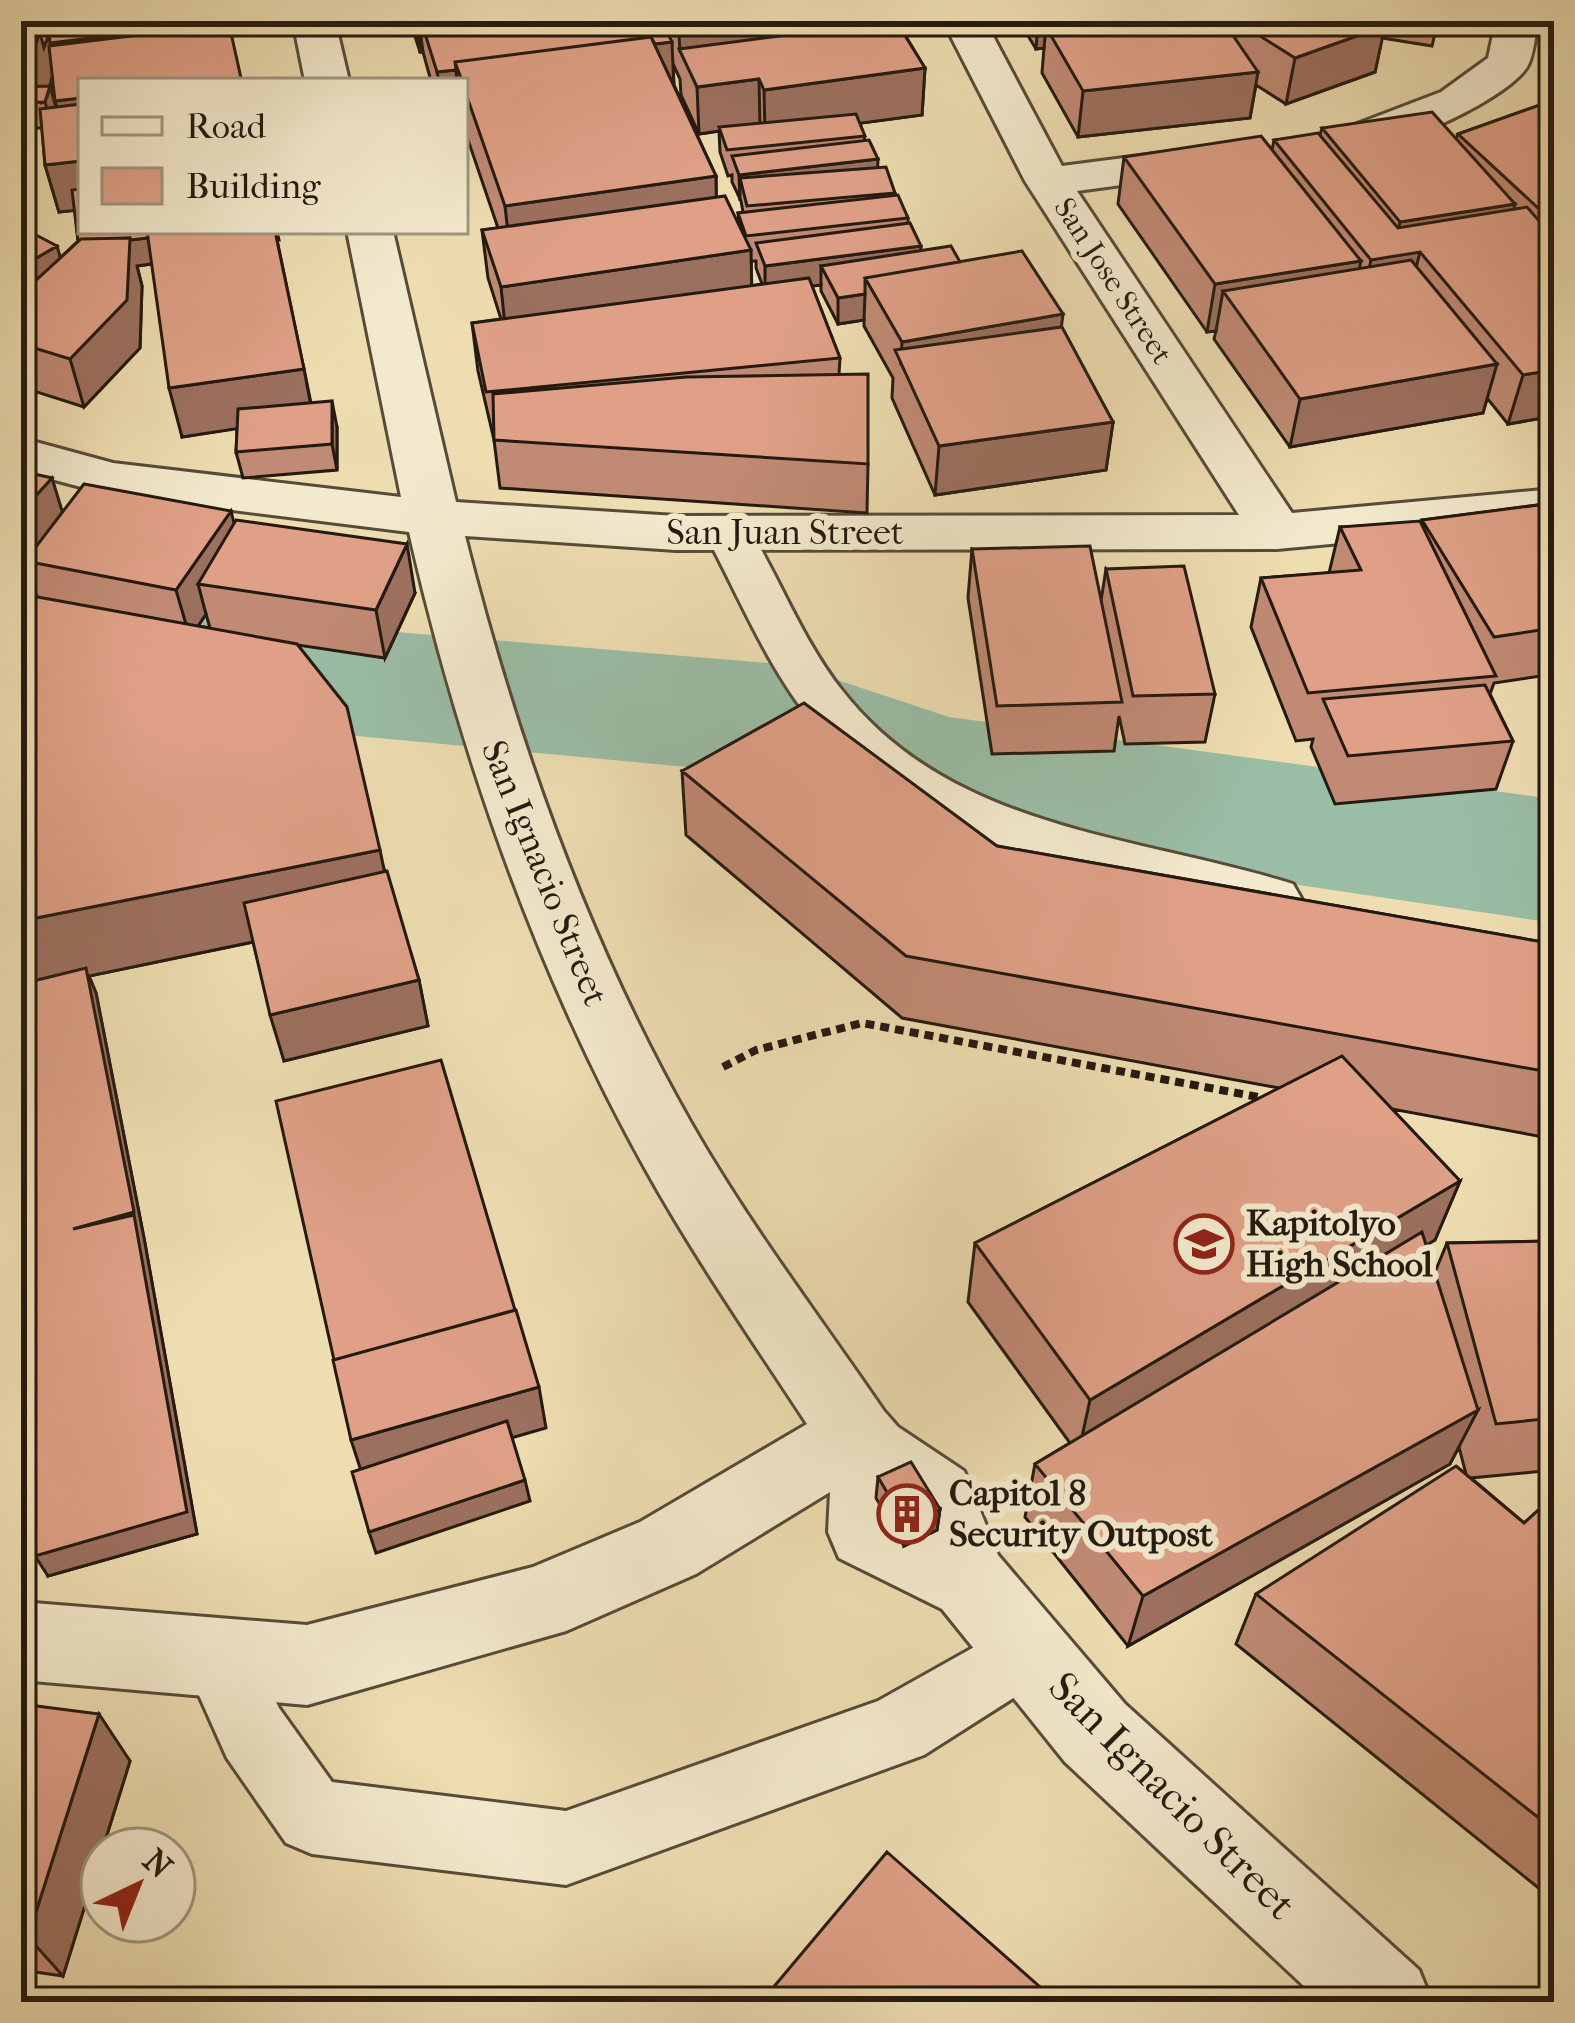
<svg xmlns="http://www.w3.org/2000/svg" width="1575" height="2023" viewBox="0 0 1575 2023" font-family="'IM FELL French Canon',serif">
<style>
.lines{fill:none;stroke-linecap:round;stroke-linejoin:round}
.river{fill:#9abda6;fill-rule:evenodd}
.lane-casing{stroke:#564b39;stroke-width:6}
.street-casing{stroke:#564b39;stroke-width:6}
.path{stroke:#241a11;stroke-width:8;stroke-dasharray:9 6;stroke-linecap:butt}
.lane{fill:#f3e9cc;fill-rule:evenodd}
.street{fill:#f3e9cc;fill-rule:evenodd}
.wall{fill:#c08a74;stroke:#241a11;stroke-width:3;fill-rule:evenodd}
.shaded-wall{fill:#9c705e;stroke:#241a11;stroke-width:3}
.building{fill:#dfa087;stroke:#241a11;stroke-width:3}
.labels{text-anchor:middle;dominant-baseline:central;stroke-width:12;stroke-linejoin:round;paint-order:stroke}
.far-street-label{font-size:30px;fill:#241a11;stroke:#f3e9cc}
.street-label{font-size:36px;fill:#241a11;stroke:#f3e9cc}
.poi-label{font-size:36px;font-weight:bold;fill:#241a11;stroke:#f3e9cc;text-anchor:start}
.near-street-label{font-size:42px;fill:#241a11;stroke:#f3e9cc}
</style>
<rect width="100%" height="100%" fill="#edddb1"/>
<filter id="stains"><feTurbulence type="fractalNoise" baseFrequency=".00167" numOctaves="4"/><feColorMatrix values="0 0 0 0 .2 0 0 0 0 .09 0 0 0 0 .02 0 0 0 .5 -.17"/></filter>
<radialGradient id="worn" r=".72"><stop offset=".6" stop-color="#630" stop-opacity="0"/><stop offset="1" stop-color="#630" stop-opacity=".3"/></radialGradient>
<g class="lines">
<path class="river" d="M21 594 207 616 792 665 949 717 1554 799V923L934 831 773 775 207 722 21 698Z"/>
<defs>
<path id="lane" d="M728 518 745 522C779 576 801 638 841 689 951 831 1136 835 1293 884L1301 898 1293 912 1274 918C1116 883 922 856 813 723 767 667 739 596 705 533L711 522Z
M217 1623 242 1633 279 1708 332 1782 566 1811 878 1701 1001 1632 1026 1642 1036 1666 1026 1690 924 1755 566 1885 312 1854 286 1843 227 1758 182 1657 192 1633Z"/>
<path id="street" d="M293 21H335L349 81H305Z
M943 21H985L1062 166 1209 147 1225 151 1232 161 1225 171 1077 191 1292 513 1554 489V523L1277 549 676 550 465 536C516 739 587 940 691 1123 748 1223 819 1316 884 1411L898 1427 964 1471 998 1555 1125 1704 1419 1970 1432 2002H1321L1065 1762 942 1609 839 1558 828 1532 830 1492 696 1574 566 1631 307 1705 21 1680V1602L307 1625 533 1567 640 1522 807 1424C752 1340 695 1258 646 1170 535 971 460 754 409 532L111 495 21 471V438L113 463 401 497 347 231H393L456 502 676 516 1239 515 1025 181Z
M1496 21H1538C1535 35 1534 55 1527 67 1504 103 1370 162 1331 152L1325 143 1331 134 1441 92 1488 58Z"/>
</defs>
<use href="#lane" class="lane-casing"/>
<use href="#street" class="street-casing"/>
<path class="path" d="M723 1067 756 1050 862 1023 1269 1099"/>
<use href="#lane" class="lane"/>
<use href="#street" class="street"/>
</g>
<path class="wall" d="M21 21H38V31H40V34L222 21 223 25 81 231H277L279 240H277L311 403 337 427V470L243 478 236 452 237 428 182 437 152 264 137 266 142 286 140 348 84 407 21 387V227L61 257 78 241 75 210 59 212 45 165 42 128H21ZM52 77 56 107 50 86Z
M410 21H899V25L925 68 922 115 860 123 865 140 878 167 895 193 908 218V224L921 251 960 262 1061 327 1113 422 1106 470 935 495 892 398 893 378 864 326V320L838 324 821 291V285L812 286 840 358 839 374 868 464 867 513 500 488 494 440 478 371 472 323 501 319 488 278 482 230 498 228 465 131V81H431L423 52H420ZM673 64 680 79 681 95 699 134 719 131 720 152 728 176 732 175V182L741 201 743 212 738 213 739 224 716 197V176L674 85ZM751 261H756V268L762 284 751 286Z
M1019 21H1223L1227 26 1228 21H1438L1432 46 1382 38 1375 72 1286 104 1256 85 1250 118 1078 137 1042 73 1044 48 1036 49Z
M1554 100V416L1508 424 1487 398 1483 413 1290 447 1214 339 1216 331 1207 332 1118 204 1124 157 1272 150 1274 140 1320 135 1322 128 1456 139 1458 134Z
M21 471 63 511 234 523 415 593 385 658 298 645 385 871 419 980 428 1026 284 1061 253 942 89 976 96 993 144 1238 197 1534 48 1576 37 597 28 571 21 579ZM206 614 210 628 198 626Z
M1554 503V674L1494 683 1490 694 1513 741 1496 789 1335 804 1311 747 1313 739 1296 741 1251 627 1261 578 1329 573 1340 527 1421 524 1422 520Z
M972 549 1101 601 1106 569 1215 694 1205 742 1125 744 1119 716 1114 751 992 754 968 598Z
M682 771 997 846 1554 944V1139L1392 1109 1460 1181 1435 1240 1426 1245 1435 1272 1447 1243 1554 1241V1470L1471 1478 1524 1523 1554 1496V1894L1551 1898 1236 1644 1256 1594 1466 1474 1459 1447 1450 1464 1128 1646 1025 1517 1035 1464 1070 1443 968 1302 975 1243 1279 1088 902 1018 686 835Z
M878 1477 940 1509 937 1530 904 1546 876 1498Z
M21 1704 130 1761 63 1976 21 1970Z"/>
<path class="shaded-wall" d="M29 21H38L37 40 40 31 44 47 49 34 222 22 232 68 52 77 47 97 50 86 57 111 52 128 45 102 41 103 30 63 35 45Z
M416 21H419L423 52H420Z
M788 21H899L897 53 680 51 679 35Z
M1038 21H1219L1046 27 1044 48 1036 49Z
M1385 26 1375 72 1286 104 1295 58Z
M672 42 674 89 458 69Z
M925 68 922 115 765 136 764 90Z
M456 70 457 81H439L437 72Z
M1258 72 1250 118 1078 137 1083 91Z
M759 79 760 125 699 134 697 87Z
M81 98V146L68 148 55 101Z
M878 159 877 184 740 178V201L739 175Z
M81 161V210L59 212 45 165Z
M716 176 717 240 512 269 505 206Z
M1515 204 1502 252H1420L1408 300 1360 308 1371 260 1392 256 1400 222Z
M1554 219V262L1536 268 1551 220Z
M173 235 179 260 137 266 142 286 140 348 84 407 70 359 130 240Z
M57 246 71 294 21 323V267Z
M921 246 920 272 821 266V285L765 292V266Z
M751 250 752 298 506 335 501 287Z
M1361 261 1350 309 1223 291 1216 331 1207 332 1215 284Z
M865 294 864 320 838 324V298Z
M1063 314 1057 362 901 364 902 342Z
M1497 364 1483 413 1290 447 1300 399Z
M304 369 313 417 182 437 169 388Z
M1554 370V416L1508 424 1523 375Z
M332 401 337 427V470L332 444Z
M1113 422 1106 470 935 495 939 446Z
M52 478 67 527 25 561 28 571 21 579V512Z
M231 511 243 559 198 584 206 614 190 638 176 590Z
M407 544 415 593 385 658 376 610Z
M380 850 393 913 89 976 96 993 144 1238 197 1534 48 1576 35 1556 84 1252 21 989V921Z
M419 980 428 1026 284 1061 270 1015Z
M1460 1181 1435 1240 1078 1455 1090 1400Z
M539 1387 546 1428 364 1480 351 1440Z
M1478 1410 1450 1464 1128 1646 1143 1596Z
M525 1480 530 1501 376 1553 369 1532Z
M940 1509 937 1530 904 1546 906 1525Z
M99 1714 130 1761 63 1976 28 1937Z"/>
<path class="building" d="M48 21H222V22L50 43Z
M421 21H662L672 42 655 44 651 37 455 62 456 70 437 72Z
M672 21H788L679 35Z
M896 21 925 68 764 90 759 79 697 87 679 49Z
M1103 21H1223L1258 72 1083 91 1046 27Z
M1236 21H1377L1385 26 1295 58Z
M229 24 241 78 217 81H81V98L55 101 49 46Z
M21 31H40L30 63H21Z
M40 34H49L44 47Z
M651 37 716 176 505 206 465 91V81H462L455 62Z
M50 86 45 102 21 103V87Z
M1554 100V219L1551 220 1458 134Z
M81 104V161L45 165 40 109Z
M1432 112 1515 204 1400 222 1322 128Z
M856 114 865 136 727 150 719 127Z
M1318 133 1398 228 1527 207 1554 238V370L1523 375 1420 252 1371 260 1274 140Z
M1261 136 1361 261 1215 284 1124 157Z
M869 140 878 159 739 175 732 156Z
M886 167 895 193 747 206 740 178Z
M81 189V231H147L148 238 130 240V238L81 239 78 241 72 190Z
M898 195 908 218 746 236 738 213Z
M725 196 751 250 501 287 482 230Z
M910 223 921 246 765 266 756 243Z
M21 227 57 246 21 267Z
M147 231H275L304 369 169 388Z
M130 238 127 300 70 359 21 344V294L81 239Z
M951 246 960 262 865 278V294L838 298 821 266Z
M1022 251 1063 314 902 342 865 278Z
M1411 260 1497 364 1300 399 1223 291Z
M809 278 840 358 486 392 472 323Z
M1062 327 1113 422 939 446 895 350Z
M868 374V464L494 440 493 394 686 377Z
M332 401V444L236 452 238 409Z
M21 471 52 478 21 512Z
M84 484 231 511 176 590 25 561Z
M1554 503V628L1494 637 1422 520Z
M236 520 407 544 376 610 198 584Z
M1420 521 1496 676 1308 693 1261 578 1361 570 1340 527Z
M1090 546 1122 702 997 706 972 549Z
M1184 566 1215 694 1133 696 1106 569Z
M21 594 297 644 347 707 380 850 21 921Z
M1485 685 1513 741 1348 756 1323 699Z
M804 703 997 846 1554 944V1073L906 956 682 771Z
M387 871 419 980 270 1015 244 903Z
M86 968 134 1212 73 1229 134 1215 187 1512 35 1556 21 1451V984Z
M1342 1056 1460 1181 1090 1400 975 1243Z
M441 1060 515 1310 334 1360 276 1101Z
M1422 1232 1478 1410 1143 1596 1035 1464Z
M1554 1241V1418L1496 1424 1447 1243Z
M516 1310 539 1387 351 1440 333 1360Z
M507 1421 525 1480 369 1532 352 1472Z
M911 1462 940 1509 906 1525 878 1477Z
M1456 1466 1524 1523 1554 1496V1830L1256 1594Z
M21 1704 99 1714 28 1937 21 1936Z
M887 1852 1057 2002H761Z"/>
<defs>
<symbol id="school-ring" viewBox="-11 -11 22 22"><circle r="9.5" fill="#f3e9cc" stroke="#8f2418" stroke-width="1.5"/><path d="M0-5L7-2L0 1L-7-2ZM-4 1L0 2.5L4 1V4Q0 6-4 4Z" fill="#8f2418"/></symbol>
<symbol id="building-ring" viewBox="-11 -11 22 22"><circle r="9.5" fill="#f3e9cc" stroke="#8f2418" stroke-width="1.5"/><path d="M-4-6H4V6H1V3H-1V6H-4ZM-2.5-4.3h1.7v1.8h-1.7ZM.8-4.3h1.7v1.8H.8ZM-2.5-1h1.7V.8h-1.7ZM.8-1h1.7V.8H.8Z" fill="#8f2418"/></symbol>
</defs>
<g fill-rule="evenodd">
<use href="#school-ring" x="1171" y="1211" width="66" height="66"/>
<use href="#building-ring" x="874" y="1481" width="66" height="66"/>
</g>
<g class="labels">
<g class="far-street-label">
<text transform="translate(1113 281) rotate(57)">San Jose Street</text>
</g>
<g class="street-label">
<text x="785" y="532">San Juan Street</text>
<text transform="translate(545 873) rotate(68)">San Ignacio Street</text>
</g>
<g class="poi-label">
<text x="1246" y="1223">Kapitolyo<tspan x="1246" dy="41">High School</tspan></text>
<text x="949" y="1493">Capitol 8<tspan x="949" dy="41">Security Outpost</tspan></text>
</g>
<g class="near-street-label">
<text transform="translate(1172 1796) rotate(45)">San Ignacio Street</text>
</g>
</g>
<rect width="1575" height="2023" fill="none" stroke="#edddb1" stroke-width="72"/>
<rect x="24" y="24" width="1527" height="1975" fill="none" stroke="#241a11" stroke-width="6"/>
<rect x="36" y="36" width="1503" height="1951" fill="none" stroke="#241a11" stroke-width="3"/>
<rect x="78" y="78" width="390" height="156" fill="#f3e9cc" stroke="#a09681" stroke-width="3"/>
<rect x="102" y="117" width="60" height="18" fill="#f3e9cc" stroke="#a09681" stroke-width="3"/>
<text x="186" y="138" font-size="36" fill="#241a11">Road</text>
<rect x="102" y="168" width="60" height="36" fill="#dfa087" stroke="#a09681" stroke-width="3"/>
<text x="186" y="198" font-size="36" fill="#241a11">Building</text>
<g transform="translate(138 1885) rotate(43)"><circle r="57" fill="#f3e9cc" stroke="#a09681" stroke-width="3"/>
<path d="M0-9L21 45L0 30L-21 45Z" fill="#8f2418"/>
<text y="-18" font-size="33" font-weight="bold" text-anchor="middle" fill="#241a11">N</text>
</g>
<rect width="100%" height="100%" filter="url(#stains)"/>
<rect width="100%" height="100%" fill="url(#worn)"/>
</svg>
